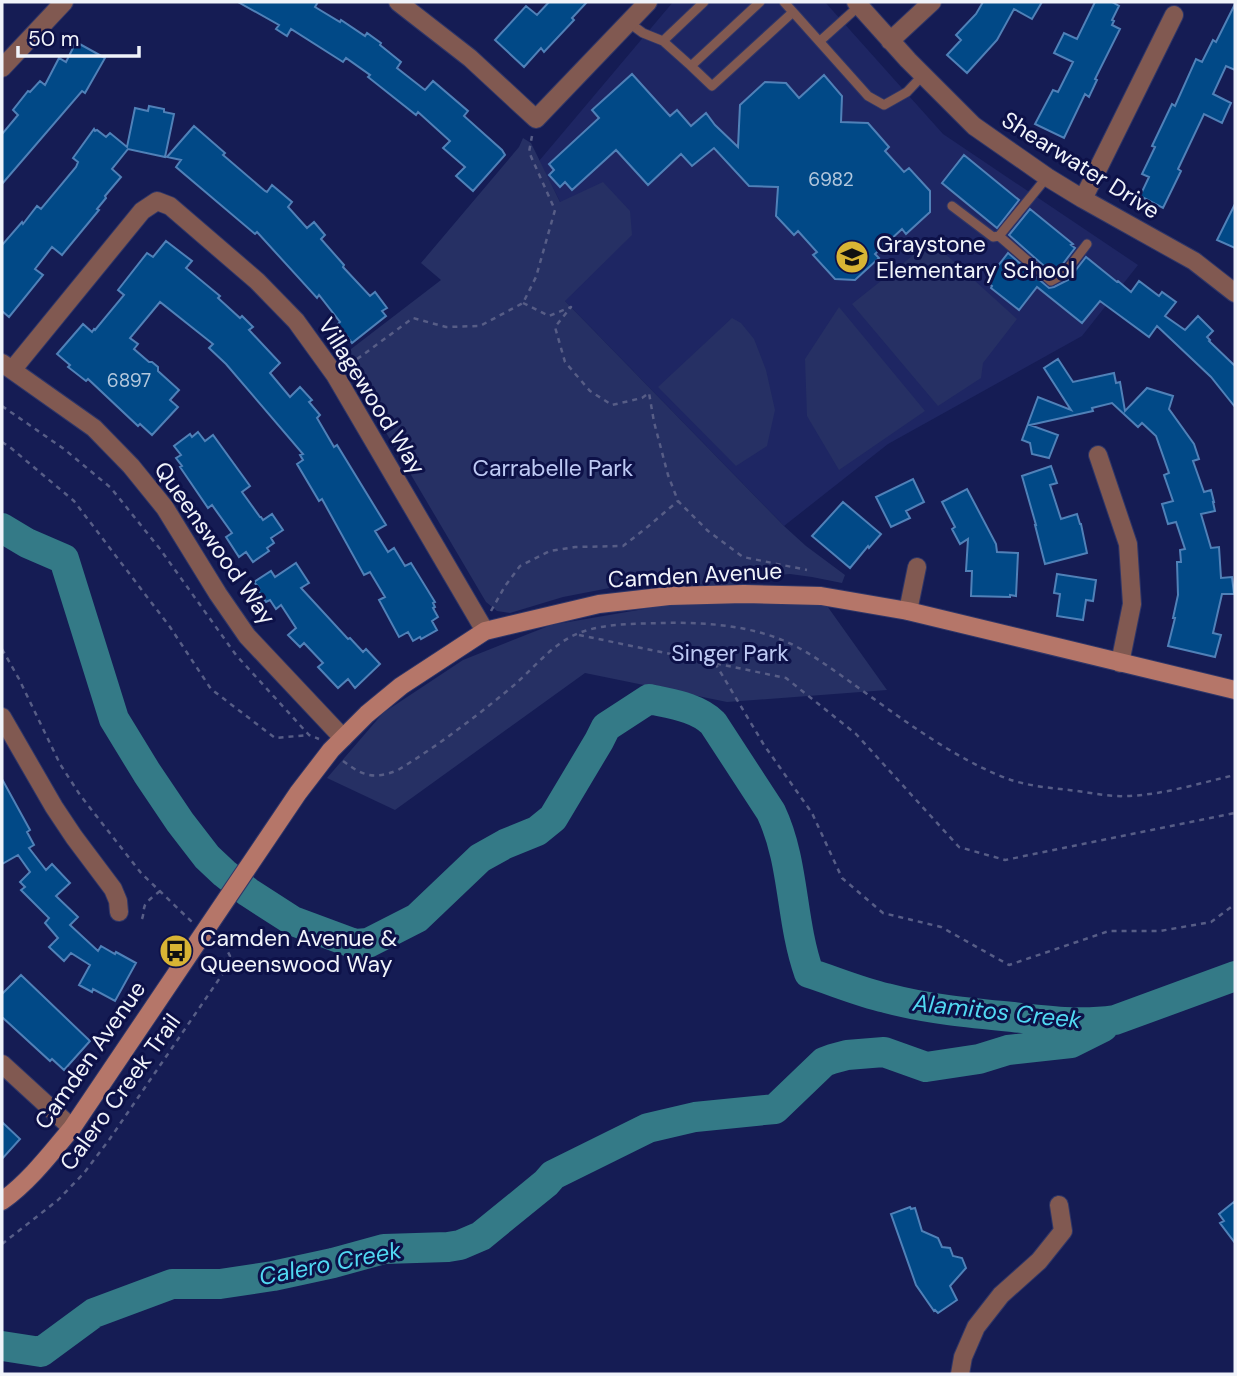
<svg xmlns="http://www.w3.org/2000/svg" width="1237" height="1376" viewBox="0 0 1237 1376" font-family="'DM Sans',sans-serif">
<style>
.built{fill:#1e2663}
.green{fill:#263064}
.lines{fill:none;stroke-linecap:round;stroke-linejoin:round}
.river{stroke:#347a87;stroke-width:30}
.building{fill:#014987;stroke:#5081b8;stroke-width:2}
.lane-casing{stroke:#2f3668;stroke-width:11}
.street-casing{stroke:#2f3668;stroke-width:20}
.secondary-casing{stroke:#2f3668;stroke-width:20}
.path{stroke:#575d86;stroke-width:2.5;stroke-dasharray:5 5;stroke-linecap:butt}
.lane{stroke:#815951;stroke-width:9}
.street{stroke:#815951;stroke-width:18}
.secondary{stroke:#b57669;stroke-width:18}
.labels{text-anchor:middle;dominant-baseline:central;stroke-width:6;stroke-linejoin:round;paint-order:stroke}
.number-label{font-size:19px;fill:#b4c8dd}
.street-label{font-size:23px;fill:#f0f3fa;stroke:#0d1148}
.poi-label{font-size:23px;fill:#f0f3fa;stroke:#0d1148;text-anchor:start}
.park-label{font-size:23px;fill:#becaf4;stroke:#0d1148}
.water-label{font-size:24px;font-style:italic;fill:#51d9f2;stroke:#0d1148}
</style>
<rect width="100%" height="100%" fill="#151c54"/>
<path class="built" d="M673 2H825L943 134 1138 265 1082 336 888 444 784 526 565 301 580 240 539 161Z"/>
<path class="green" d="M523 138 531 143 560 202 603 182 630 211 632 235 565 301 784 526 806 546 845 575 842 583 812 577 790 574 755 577 734 586 665 583 625 585 563 597 510 613 497 611 486 602 381 424 338 359 441 280 421 263 519 147Z
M931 241 1017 319 983 363 981 378 938 406 852 304Z
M839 307 925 411 839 470 807 416 805 359Z
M732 318 741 323 754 339 766 370 775 410 767 446 736 466 658 387Z
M825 603 887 690 727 702 585 673 395 810 327 778 383 713 463 660 551 625 673 604Z"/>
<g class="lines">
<path class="river" d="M2 528 27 543 64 559 114 719 147 773 180 822 207 857 224 873 248 892 293 921 355 944 368 943 417 918 480 858 505 844 537 831 553 818 599 741 606 727 649 699C671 704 697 707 713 723L771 812C795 863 790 919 809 973 834 981 860 992 886 998 927 1009 970 1013 1013 1017 1047 1021 1081 1025 1115 1020L1235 976
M2 1346 41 1352 94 1313 172 1284H220L273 1276 333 1263 384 1249 448 1247 460 1245 481 1236 546 1183 553 1175 648 1128 695 1117 775 1109 824 1062 832 1059 847 1055 884 1052 926 1067 979 1059 1008 1050 1071 1043 1103 1027"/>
</g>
<path class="building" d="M238 2H318L315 7 340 22 341 20 365 36 367 33 381 43 380 45 401 62 397 68 425 90 433 81 468 111 464 116 502 150 505 155 473 191 456 176 465 167 443 148 450 141 418 112 416 115 368 77 370 75 346 58 343 62 291 29 287 36 276 29 279 25Z
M549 2H587L572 18 574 20 544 52 541 48 524 67 495 40 526 6 537 15Z
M983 2H1042L1032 19 1014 9 997 40 967 73 947 55 961 40 956 35 976 14Z
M1095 2H1112L1119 6 1112 20 1114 21 1112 25 1120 29 1095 79 1097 80 1089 97 1085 94 1064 138 1035 124 1053 90 1058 92 1073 62 1054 53 1064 33 1077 39Z
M1235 4V70L1226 66 1213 94 1231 103 1222 123 1204 114 1178 169 1181 171 1163 208 1140 196 1149 177 1142 174 1155 147 1152 146 1172 104 1175 106 1196 59 1202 62 1213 40 1216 42Z
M76 42 105 58 85 93 82 91 2 184V134L18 115 13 110 28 91 30 92 40 81 45 85 59 58 66 62Z
M632 74 670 116 677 110 691 126 706 113 715 125 738 147 740 105 765 82 786 83 799 98 824 75 842 96 841 122 868 123 889 147 885 151 904 172 909 168 930 191V212L906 234 902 229 875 254 879 258 855 280 835 279 813 255 817 252 798 231 794 235 776 216 778 187 749 186 714 148 692 166 681 154 648 185 616 150 572 190 565 182 560 187 549 175 554 170 549 164 599 118 592 110Z
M149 106 164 109V112L174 114 165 157 128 149 112 169 121 177 105 196 106 198 97 209 99 210 62 255 52 247 35 269 43 275 9 317 2 311V245L22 222 23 224 37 206 41 209 76 167 78 162 73 158 94 129 95 131 97 130 106 137 110 133 127 147 135 108 148 111Z
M194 126 225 153 223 155 265 191 267 192 272 185 292 202 288 207 307 228 314 222 325 235 321 239 344 265 343 267 370 296 375 292 387 308 382 311 386 316 352 343 338 324 340 322 319 295 317 298 257 232 255 234 176 167 181 160 167 157Z
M964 155 1019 200 997 228 942 183Z
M1235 204V248L1217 240Z
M1030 209 1073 244 1071 245 1075 248 1059 269 1052 273 1009 235Z
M166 241 192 261 186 268 220 296 218 298 240 318 242 316 253 327 249 330 280 363 270 373 290 397 300 387 312 400 309 402 320 415 317 418 334 447 337 445 386 525 375 531 388 552 394 548 405 566 411 563 435 602 433 603 435 607 433 608 438 617 432 621 437 630 421 639 420 637 413 641 408 632 399 637 379 600 385 597 370 572 364 575 322 499 319 501 297 464 303 460 300 455 303 454 226 364 209 348 213 344 160 302 130 338 138 344 134 349 149 362H152L158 367V371L179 390 170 400 178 407 152 435 140 424 138 426 88 379 86 381 68 367 70 365 57 354 83 324 92 332 94 329 95 330 124 295 118 290 147 253 153 257Z
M1008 253 1049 288 1054 287 1068 280 1086 257 1117 282 1118 281 1131 292 1139 281 1159 296 1162 292 1176 302 1165 316 1185 330 1198 316 1213 331 1207 337 1210 340 1209 341 1235 366V407L1211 377 1157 326 1149 337 1100 301 1082 323 1037 287 1019 310 991 288 992 286 986 281Z
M1058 359 1073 382 1114 373 1116 383 1120 382 1125 411 1147 388 1173 396 1169 409 1194 444 1199 459 1193 461 1204 492 1211 490 1214 502H1213L1215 511 1201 514 1211 548 1219 547 1221 578 1232 577 1234 594H1222L1213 633 1221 635 1215 657 1168 646 1175 618H1173L1178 595 1177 562H1181L1180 550 1185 549 1176 522 1168 524 1162 504 1173 501 1164 475 1169 473 1156 436 1142 423 1138 427 1112 403 1092 408 1093 411 1030 425 1058 435 1049 458 1032 454 1030 443 1022 440 1038 397 1071 410 1044 368Z
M198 432 205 441 213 435 250 486 242 492 260 517H261L263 520 272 514 283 530 271 538 274 543 267 548 269 551 253 562 246 552 239 557 226 537 232 533 212 505 208 508 180 467 182 466 176 458 181 455 174 446 190 434 192 437Z
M1051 466 1057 483 1050 485 1061 519 1077 514 1080 524H1081L1087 553 1045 564 1035 525H1036L1022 476Z
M913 479 924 502 906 511 910 518 891 527 876 497Z
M967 489 996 544 997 552 1018 553 1016 596 1010 595V597L971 596 972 571H966L968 539 960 544 952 529 955 527 942 502Z
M843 502 881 534 869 548 868 546 850 568 812 536Z
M296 563 309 583 301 588 348 639 350 638 363 652 366 649 380 664 355 688 348 679 338 688 318 667 323 663 304 643 300 647 288 635 296 628 281 605 276 609 270 600 266 602 257 589 259 588 254 582 271 571 275 577Z
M1057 574 1096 580 1093 601 1086 600 1083 620 1057 616 1060 594 1054 593Z
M2 779 30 830 27 832 34 845 29 848 46 870 52 864 70 883 56 896 78 917 70 925 98 951 101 946 115 954 116 952 136 963 115 1001 93 989 92 992 79 985 90 965 71 953 64 961 49 947 58 938 45 923 49 918 21 890 25 887 20 882 30 872 18 855 2 864Z
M21 975 90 1041 64 1070 52 1059 50 1061 2 1017V994Z
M2 1122 20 1139 2 1159Z
M1235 1201V1243L1220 1223 1224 1221 1219 1214Z
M910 1207 911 1209 915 1208 922 1231 938 1238 942 1247 950 1248 953 1256 962 1258 966 1268 950 1286 957 1300 938 1313 935 1310 934 1311 916 1285 891 1214Z"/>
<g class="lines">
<defs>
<path id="lane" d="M760 2 691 66 712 86 793 12 868 96 884 105 907 92 923 75
M784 2 793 12
M628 22 643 33 663 41 704 2
M663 41 691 66
M820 41 859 6
M952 206 993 237 999 236 1047 177
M999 236 1051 281 1064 274 1087 244"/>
<path id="street" d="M398 2 470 58 536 119 648 2
M856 2 908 60 974 126 1047 177 1083 199 1194 261 1235 293
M890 41 932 2
M2 68 64 2
M1083 199 1174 15
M2 363 94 428 131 466 165 508 218 594 247 636 343 738
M13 369 142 211 157 201 170 206 257 281 296 321 335 375 485 631
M1098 455 1128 544 1132 604 1120 663
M908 611 917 567
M2 717 54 807 74 837 113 889 118 901 119 912
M2 1064 72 1128
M960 1374 963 1357 976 1327 1001 1295 1039 1261 1063 1231 1059 1205"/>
<path id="secondary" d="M2 1201C29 1182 51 1153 72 1128L298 793 331 750 367 714 401 686 485 631 599 604 669 596 744 594 821 596 908 611 1235 690"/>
</defs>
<use href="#lane" class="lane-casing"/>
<use href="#street" class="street-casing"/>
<use href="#secondary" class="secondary-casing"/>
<path class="path" d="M523 303 549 316 571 307 555 327 565 362 590 391 612 405 642 398 649 393 654 422 668 475 678 501 708 531 743 557 807 570
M349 365 413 318 446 327 480 326 523 303 536 277 555 210 529 152 532 136
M2 406 64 449 111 488 160 549 236 655 309 735 319 739
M2 442 11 448 74 501 170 627 211 689 275 738 309 735
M491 611 505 586 520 566 550 551 575 547 623 546 645 529 678 501
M579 635 786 678 856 734 959 847 1005 860 1235 813
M2 649 19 679 60 764 80 795 141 873 192 922
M715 663 764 745 812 813 842 878 883 913 941 927 1009 965 1109 931H1160L1211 922 1235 904
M343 761C363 776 374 780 398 770 439 745 477 716 513 686 534 668 553 643 579 633 605 623 634 624 662 623 704 622 748 625 787 642 809 652 829 667 849 681 898 716 955 760 1011 780 1030 786 1050 788 1069 790 1088 792 1107 797 1126 796 1163 795 1200 783 1235 775
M142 919C144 914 143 910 145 905 148 900 155 895 160 891
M2 1244 58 1200 84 1173 109 1140 226 969 230 956 224 944 219 939"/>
<use href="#lane" class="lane"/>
<use href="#street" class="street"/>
<use href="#secondary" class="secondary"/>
</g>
<defs>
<symbol id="school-disc" viewBox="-11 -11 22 22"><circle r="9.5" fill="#d8b434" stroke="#0d1148"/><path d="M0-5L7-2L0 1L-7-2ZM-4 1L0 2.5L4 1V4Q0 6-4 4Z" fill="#111"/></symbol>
<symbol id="bus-disc" viewBox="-11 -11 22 22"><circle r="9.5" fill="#d8b434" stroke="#0d1148"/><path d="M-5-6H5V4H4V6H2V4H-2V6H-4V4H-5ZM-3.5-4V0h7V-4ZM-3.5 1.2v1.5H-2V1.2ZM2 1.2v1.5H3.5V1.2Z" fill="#111"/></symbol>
</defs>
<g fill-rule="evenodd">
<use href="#school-disc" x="833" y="238" width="38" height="38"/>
<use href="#bus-disc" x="157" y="932" width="38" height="38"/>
</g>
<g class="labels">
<g class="number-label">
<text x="831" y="179">6982</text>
<text x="129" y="380">6897</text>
</g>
<g class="street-label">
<text transform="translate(1081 165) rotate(32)">Shearwater Drive</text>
<text transform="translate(372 396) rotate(58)">Villagewood Way</text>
<text transform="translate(215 543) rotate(55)">Queenswood Way</text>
<text transform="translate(695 575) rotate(-3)">Camden Avenue</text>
<text transform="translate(90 1055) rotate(-55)">Camden Avenue</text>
<text transform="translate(120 1092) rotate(-54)">Calero Creek Trail</text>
</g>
<g class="poi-label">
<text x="876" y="244">Graystone<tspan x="876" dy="26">Elementary School</tspan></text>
<text x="200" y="938">Camden Avenue &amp;<tspan x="200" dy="26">Queenswood Way</tspan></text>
</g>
<g class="park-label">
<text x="553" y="468">Carrabelle Park</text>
<text x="730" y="653">Singer Park</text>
</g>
<g class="water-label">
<text transform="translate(997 1011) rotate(6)">Alamitos Creek</text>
<text transform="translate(330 1263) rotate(-11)">Calero Creek</text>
</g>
</g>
<rect width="1237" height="1376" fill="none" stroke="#f0f3fa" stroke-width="7"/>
<path d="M18 46v10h121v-10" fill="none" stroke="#f0f3fa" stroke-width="3.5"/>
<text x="28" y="46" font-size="21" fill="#f0f3fa" stroke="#0d1148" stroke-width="5" paint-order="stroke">50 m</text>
</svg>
